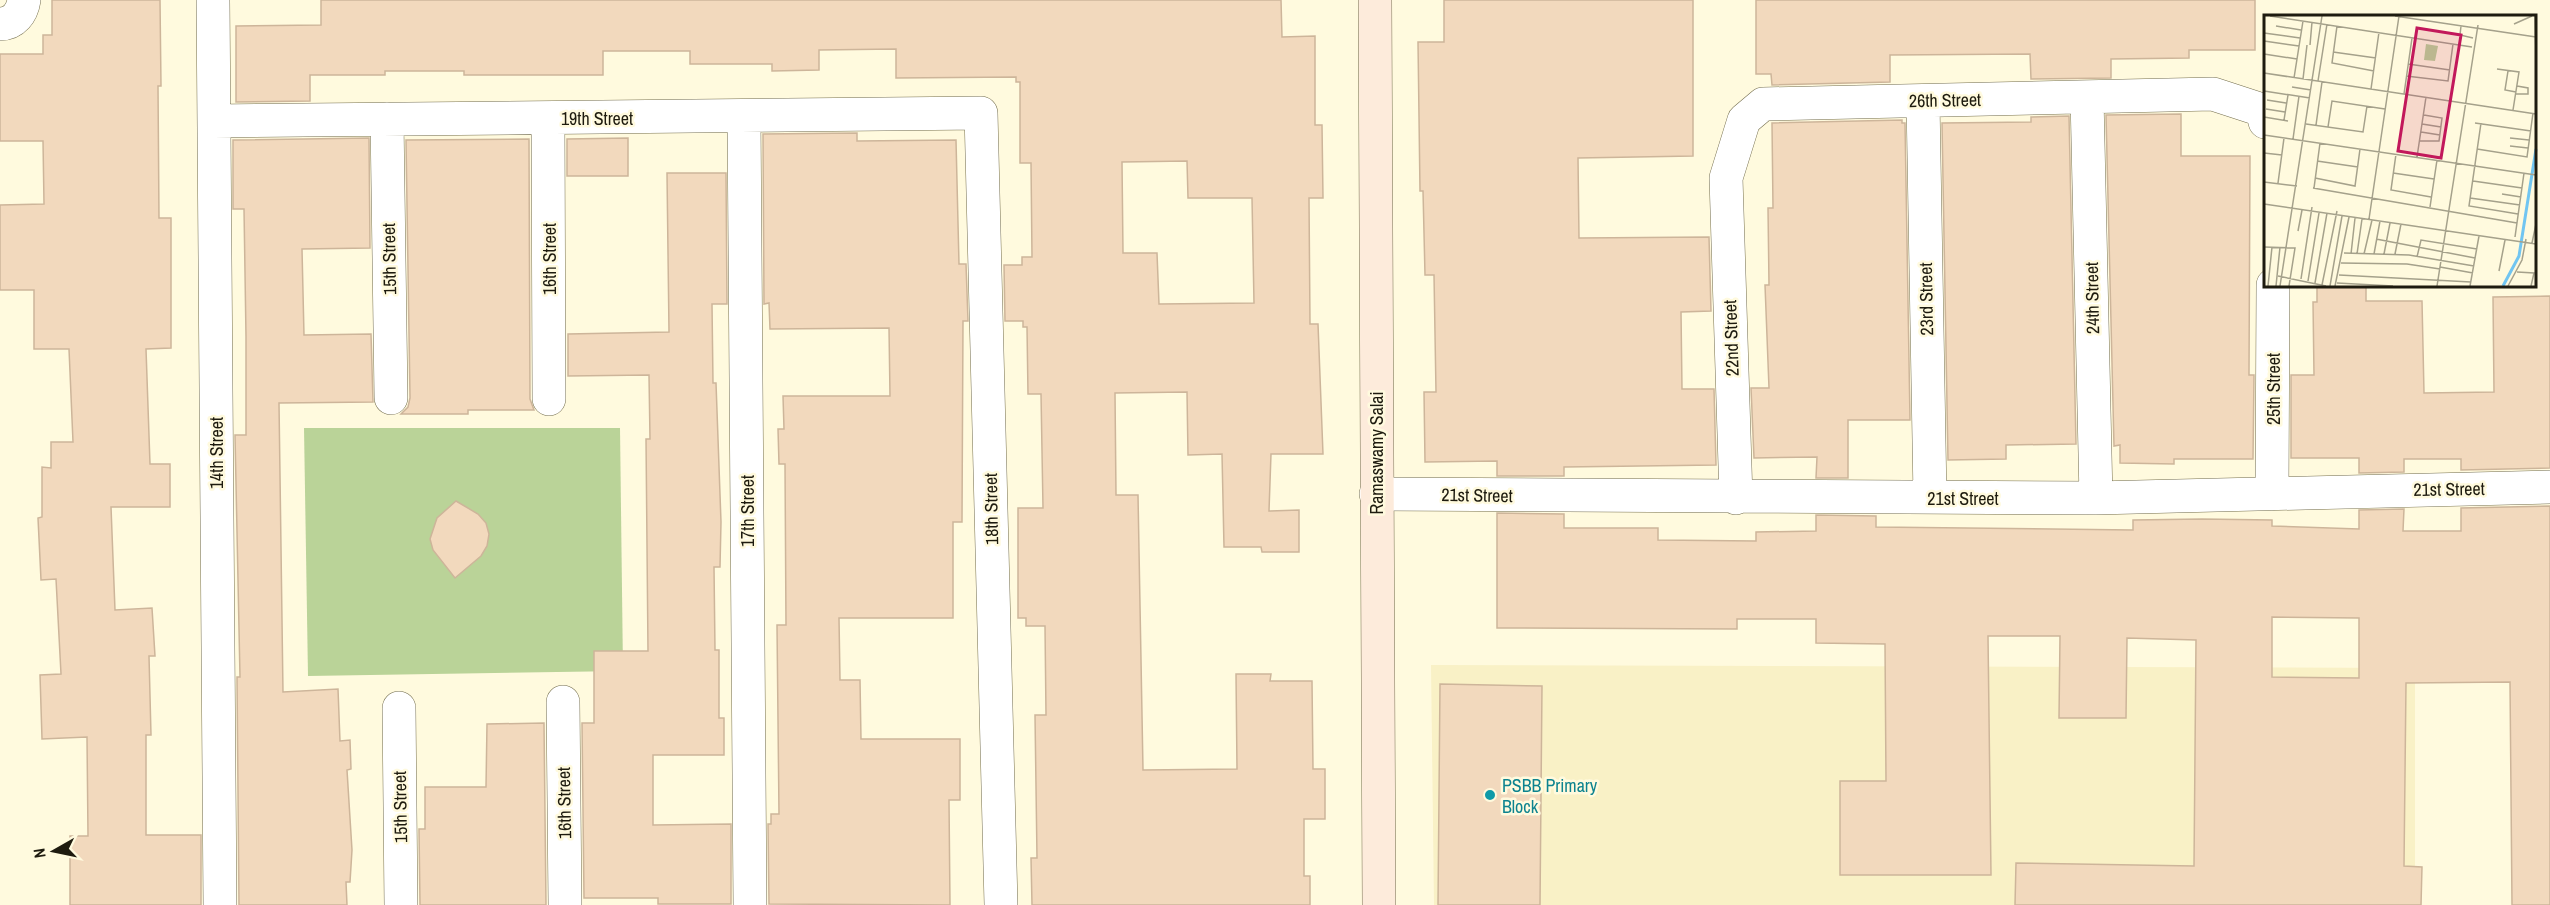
<svg xmlns="http://www.w3.org/2000/svg" width="2550" height="905" viewBox="0 0 2550 905" font-family="'Archivo Narrow',sans-serif">
<style>
.built{fill:#f9f1c6}
.green{fill:#bad398}
.building{fill:#f2d9bd;stroke:#cdb59a;stroke-width:1.5;fill-rule:evenodd}
.lines{fill:none;stroke-linecap:round;stroke-linejoin:round}
.street-casing{stroke:#756f4f;stroke-width:34}
.secondary-casing{stroke:#756f4f;stroke-width:34}
.street{stroke:#fff;stroke-width:33}
.secondary{stroke:#fdebdb;stroke-width:33}
.culture-dot{fill:#0f9aa8;stroke:#fffade;stroke-width:2}
.labels{text-anchor:middle;dominant-baseline:central;stroke-width:5;stroke-linejoin:round;paint-order:stroke}
.street-label{font-size:18px;fill:#1e1b0f;stroke:#fffade}
.culture-label{font-size:18px;fill:#0d838f;stroke:#fffade;text-anchor:start}
.inset-river{fill:none;stroke:#71c5f1;stroke-width:3}
.inset-road{fill:none;stroke:#a5a18b;stroke-width:1.5}
.view{fill:#c2185b;fill-opacity:0.15;stroke:#c2185b;stroke-width:3}
.inset-edge{fill:none;stroke:#1e1b0f;stroke-width:3}
</style>
<rect width="100%" height="100%" fill="#fffade"/>
<path class="built" d="M1431 665 2415 668V905H1434Z"/>
<path class="green" d="M304 428H620L623 671 308 676Z"/>
<path class="building" d="M52 0H160L161 86H158L159 218H171V348L146 349 150 464H170V507H111L115 610 152 608 155 656H149L151 735H146V835H201V905H70V836H88L87 737 42 739 40 675 61 674 56 579 41 580 38 518 42 517V467L51 468V442H73L69 349H34V290H0V205L44 204 43 141H0V54H43V35H52Z
M321 0H1281L1282 37 1315 36V125H1322L1323 198H1309L1310 324H1318L1323 454H1271L1269 511 1299 510V552H1262L1261 547H1224L1222 454 1188 455 1187 392 1115 393 1116 495H1138L1143 770 1237 769 1236 674H1271L1270 681H1312L1313 769H1325V819H1304V876H1310V905H1032L1031 858H1037L1035 715H1046L1045 626H1026V618H1018V508H1043L1041 394H1028L1027 327H1023V321H1005L1004 265H1022V257H1032L1031 163H1020V82H1016V77L896 78V49L819 50V70L772 71V64H690V51H603V75H464V71H385V75H310V101L236 102V26L321 25ZM1187 161 1188 198H1252L1254 303 1159 304 1157 253H1123L1122 162Z
M1444 0H1693V156L1578 158 1579 238 1709 237 1711 311 1681 312 1682 389H1714L1716 465 1564 467V476H1497V461L1425 462 1424 392H1436L1434 275H1425L1423 191H1420L1418 42H1444Z
M1756 0H2255V50H2189V58L2111 59V78L2031 79 2030 54 1890 55V82L1772 85 1771 74H1756Z
M2181 114V156H2250L2249 375H2254L2253 459H2174V464L2120 463V445L2114 446 2106 115Z
M2069 116 2076 444 2006 445V459L1948 460 1942 123 2031 122V117Z
M1902 120V123H1905L1910 420H1848V478H1816L1817 457 1754 458 1751 388H1769L1765 285H1769L1768 208H1773L1772 123Z
M857 133V141L956 140 959 264H966L968 321H963L962 522H953V618H839L840 680H860L861 739H960V800H949L950 905 769 904 768 824H771V814H779L777 625H786L785 464H779L778 429H784L783 396H890L889 328 770 329 769 303 764 304 763 134Z
M369 138 370 248 302 249 304 335 371 334 373 402 279 403 283 692 338 689 340 741 350 740 351 769 347 770 352 850 350 882H346L347 905H239L237 677H240L235 435H246V336L244 209H233V140Z
M628 138V176H567V139Z
M529 139 530 399 534 410H468V414H401L408 407 410 398 406 140Z
M667 173H726L727 304H712L713 383H716L721 522 720 567H714L715 650H719V718H724V755H653V825L731 824V904H658V898H584L582 723H594V651H648L646 439H650L649 375 568 376V334L669 332Z
M2317 285H2366V301H2422L2424 393 2494 392 2493 297 2550 296V468L2461 470V459H2404V472L2359 473V458H2291V375H2314L2313 302H2317Z
M456 501 478 514 486 523 489 534 487 546 481 556 455 578 433 550 430 539 437 518Z
M2550 506V905H2512L2510 682 2406 683 2404 866 2422 867 2421 905H2015L2016 863 2194 866 2196 640 2127 638 2126 718H2059L2060 636H1988L1991 875H1840V781H1886L1885 644 1816 643V619H1737V629L1497 628V513L1564 514V528H1658V540L1756 541V532L1816 531V515L1876 516V527L2133 530V520L2202 519 2272 520V526L2359 529V510L2404 509 2403 531H2461V508ZM2272 617 2359 618V678L2272 677Z
M1440 684 1542 686 1540 905H1438Z
M544 723 546 905H420L419 829H425V787H486L487 724Z"/>
<g class="lines">
<defs>
<path id="street" d="M213 0 220 905
M0 24C14 24 22 13 24 0
M2087 97 2096 498
M1923 101 1930 497
M744 117 750 905
M548 118 549 399
M387 119 391 398
M214 121 981 113 1001 905
M1376 494 2096 498 2550 487
M2272 494 2273 285
M1736 498 1726 178 1744 120 1763 104 2213 94 2262 110 2265 122
M563 702 565 905
M399 708 401 905"/>
<path id="secondary" d="M1375 0 1379 905"/>
</defs>
<use href="#street" class="street-casing"/>
<use href="#secondary" class="secondary-casing"/>
<use href="#street" class="street"/>
<use href="#secondary" class="secondary"/>
</g>
<circle class="culture-dot" cx="1490" cy="795" r="6"/>
<g class="labels">
<g class="street-label">
<text transform="translate(1945 100) rotate(-1)">26th Street</text>
<text x="597" y="118">19th Street</text>
<text transform="translate(389 259) rotate(-91)">15th Street</text>
<text transform="translate(549 259) rotate(-90)">16th Street</text>
<text transform="translate(2092 298) rotate(-91)">24th Street</text>
<text transform="translate(1926 299) rotate(-91)">23rd Street</text>
<text transform="translate(1731 338) rotate(-92)">22nd Street</text>
<text transform="translate(2273 389) rotate(-90)">25th Street</text>
<text transform="translate(216 453) rotate(-90)">14th Street</text>
<text transform="translate(1376 453) rotate(-90)">Ramaswamy Salai</text>
<text transform="translate(2449 489) rotate(-1)">21st Street</text>
<text transform="translate(1477 495) rotate(1)">21st Street</text>
<text x="1963" y="498">21st Street</text>
<text transform="translate(991 509) rotate(-91)">18th Street</text>
<text transform="translate(747 511) rotate(-90)">17th Street</text>
<text transform="translate(564 803) rotate(-91)">16th Street</text>
<text transform="translate(400 807) rotate(-91)">15th Street</text>
</g>
<g class="culture-label">
<text x="1502" y="785">PSBB Primary<tspan x="1502" dy="21">Block</tspan></text>
</g>
</g>
<g transform="translate(2264 15)">
<rect width="272" height="272" fill="#fffade"/>
<path d="M162 29 174 31 171 46 160 45Z" fill="#bad398"/>
<path class="inset-river" d="M239 271 255 241 272 134"/>
<path class="inset-road" d="M6 1 208 32M131 1 272 22M271 1 272 42M250 9 268 1M12 11 37 15M73 11 68 48 110 56M197 11 196 20 209 23M0 18 36 23M0 26 35 31M46 30 48 7M69 37 112 43M0 39 33 44M144 49 186 55M233 54 255 57 249 95M244 56 241 75 252 77M0 58 272 99M142 61 184 66 189 29M30 63 39 6M39 64 43 30M54 66 63 9M28 72 47 75M107 74 115 17M0 76 46 83M140 79 148 23M252 79H264V73L253 71M3 85 22 88M2 94 21 97M0 102 24 106M20 105 24 80M211 108 267 116M217 108 205 191 254 199M42 109 99 117 103 91M158 109 177 112M52 110 58 67M64 112 68 86 121 94M157 117 176 120M0 120 272 160M246 123 265 125M29 124 35 81M156 126H175L178 103 160 100M246 131 264 133M213 134 263 142 269 98M0 138 18 140M132 139 127 175 167 182M153 142 162 82M53 146 94 152M129 158 170 164M51 163 91 171 96 134M209 166 258 173M0 167 33 171M14 168 20 123M49 173 253 208M50 173 56 128M238 179 257 182M206 183 256 190M0 189 272 229M166 192 173 145M105 204 135 1M34 216 38 195M251 222 260 158M112 224 211 243M268 228 272 209M0 232 31 233 25 271M80 238 145 240 210 251M87 239 91 203M93 239 98 204M100 239 108 205M110 239 116 206M120 239 126 208M131 239 137 209M153 242 157 225 213 234M77 248 143 249 176 254M176 252 209 258M235 256 241 225M253 257 270 258 267 271M75 260 207 267M14 261 62 271M37 264 48 192M44 266 55 198M51 268 63 198M73 268 129 271M58 270 73 196M4 271 8 232M12 271 16 232M16 271 58 1M66 271 78 201M71 271 85 202M173 271 214 10M206 271 215 221M244 271 258 245 262 224"/>
<path class="view" d="M153 13 197 20 177 143 134 136Z"/>
<rect width="272" height="272" class="inset-edge"/>
</g>
<g transform="translate(54 851) rotate(261)" stroke="#fffade" stroke-width="4.5" paint-order="stroke">
<path d="M0-4.5L10 22L0 15L-10 22Z" fill="#1e1b0f"/>
<text y="-9" font-size="16" font-weight="bold" text-anchor="middle" fill="#1e1b0f">N</text>
</g>
</svg>
